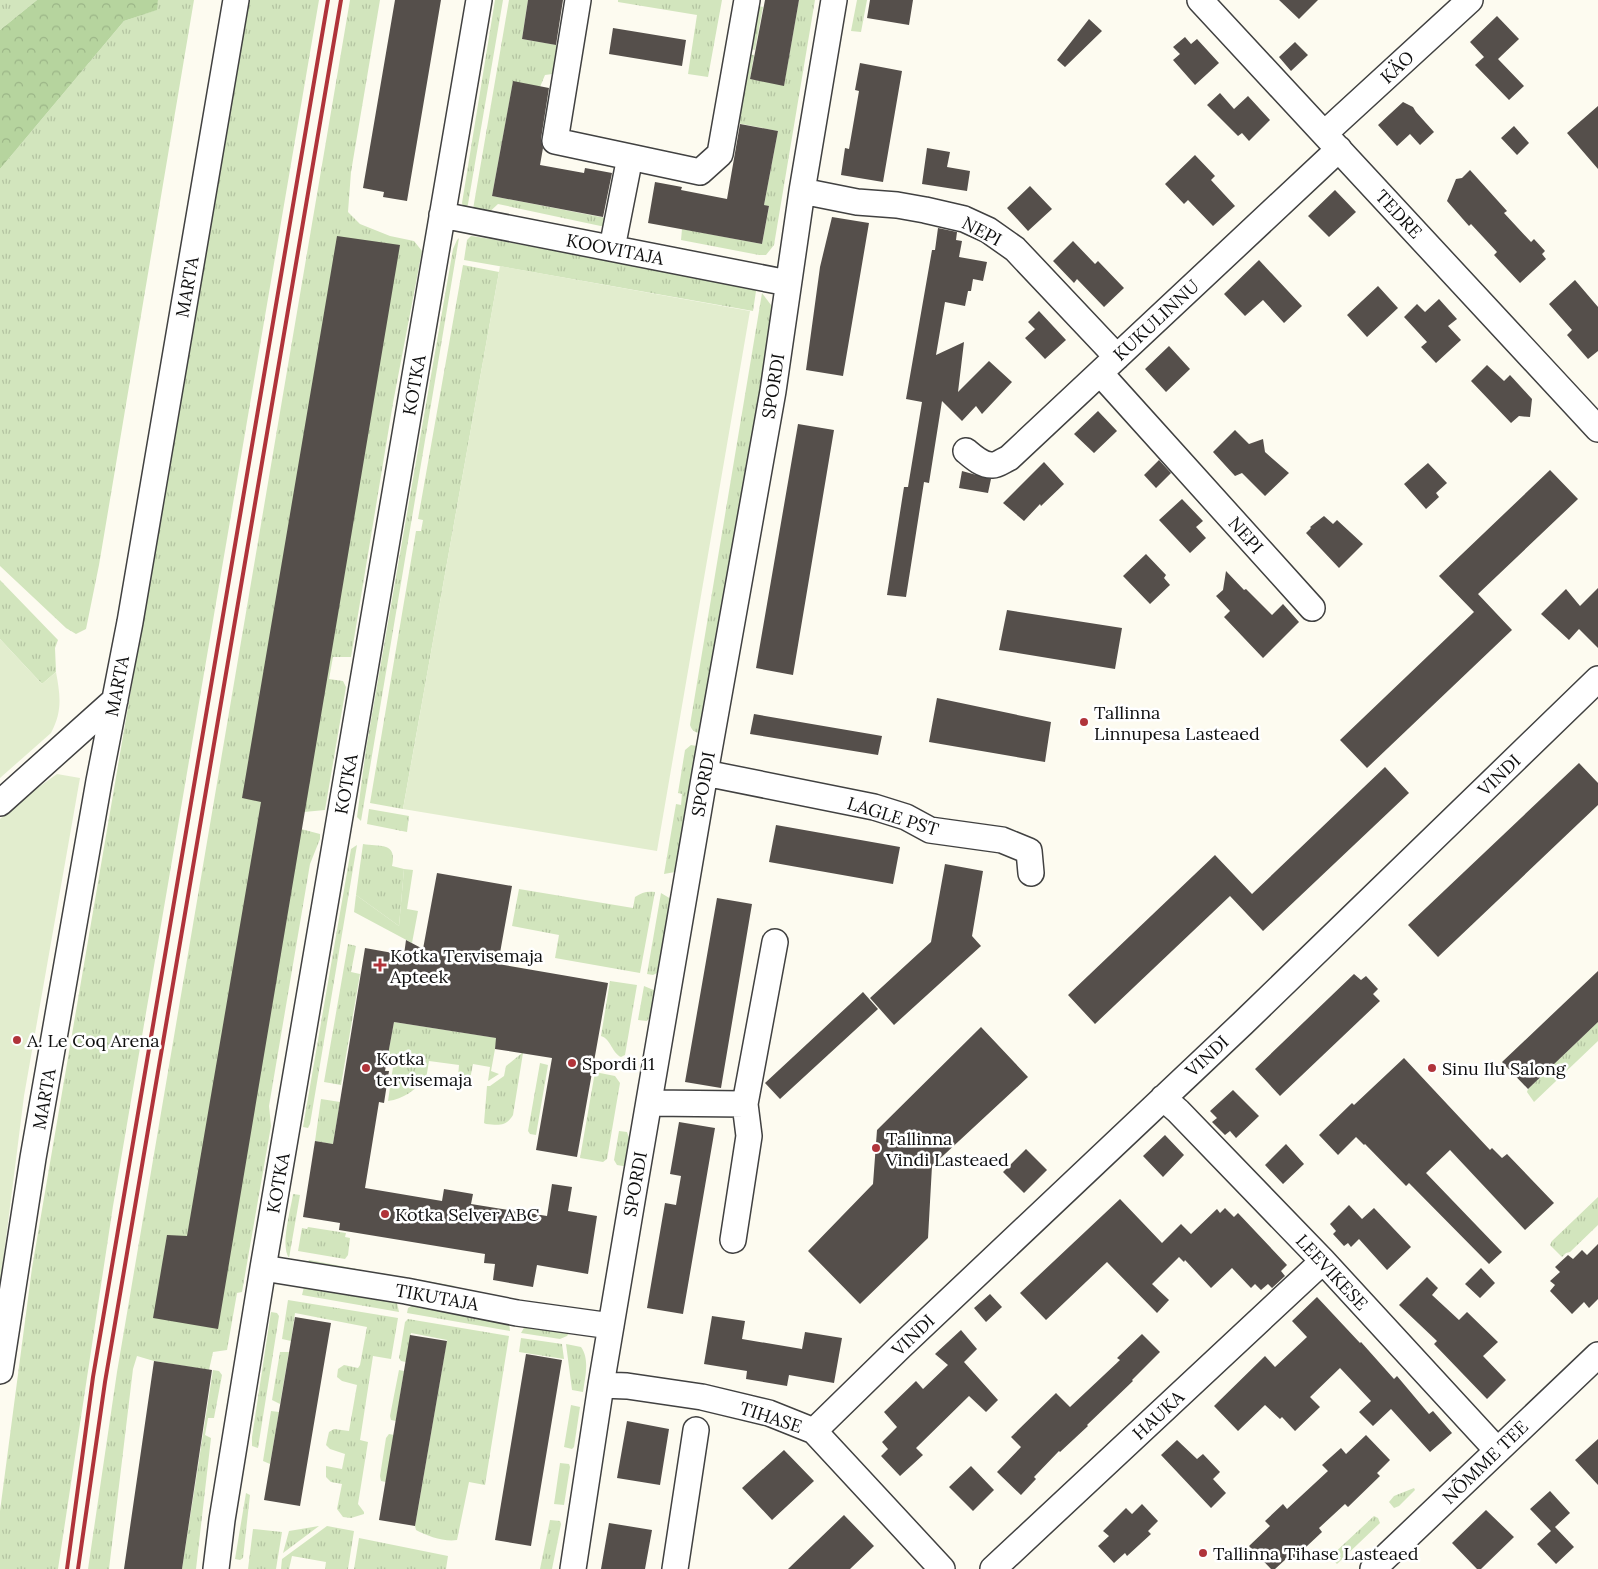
<svg xmlns="http://www.w3.org/2000/svg" width="1598" height="1569" viewBox="0 0 1598 1569" font-family="Lora,serif">
<style>
.grass{fill:url(#grass-tufts)}
.forest{fill:url(#forest-crowns)}
.garden{fill:#d2e5bd}
.pitch{fill:#e2edce}
.building{fill:#554f4b}
.lines{fill:none;stroke-linecap:round;stroke-linejoin:round}
.minor-casing{stroke:#414141;stroke-width:28}
.minor{stroke:#fff;stroke-width:25}
.rail{stroke:#b0343a;stroke-width:4}
.poi-dot{fill:#b0343a;stroke:#fff;stroke-width:2}
.labels{text-anchor:middle;dominant-baseline:central;stroke-width:5;stroke-linejoin:round;paint-order:stroke}
.street-label{font-size:18px;fill:#0e0e0e;stroke:#fff}
.poi-label{font-size:18px;fill:#0e0e0e;stroke:#fff;text-anchor:start}
</style>
<defs>
<pattern id="grass-tufts" width="24" height="20" patternUnits="userSpaceOnUse" patternTransform="scale(1.25)"><rect width="24" height="20" fill="#d2e5bd"/><path d="M3 7l-1-3M5 7V3M7 7l1-3M15 17l-1-3M17 17v-4M19 17l1-3" fill="none" stroke="#b3c3a1"/></pattern>
<pattern id="forest-crowns" width="20" height="18" patternUnits="userSpaceOnUse" patternTransform="scale(1.25)"><rect width="20" height="18" fill="#b6d49e"/><path d="M2 6a3 3 0 1 1 6 0M12 15a3 3 0 1 1 6 0" fill="none" stroke="#9bb587"/></pattern>
</defs>
<rect width="100%" height="100%" fill="#fdfbf0"/>
<path class="grass" d="M0 0H37L0 30Z
M158 0H194L99 565 86 629 76 634 66 628 0 566V169L124 21 156 10Z
M249 0H319L113 1206 58 1569H0V1511L32 1268Z
M350 0H380L351 172 348 212 360 224 390 236 414 241 422 251 393 403 351 657H333L329 679 343 681 346 687 325 810 304 812 301 829 320 834V839L310 864 269 1106 271 1126 242 1292 237 1293 227 1350 213 1352 209 1370 154 1361 137 1356 133 1369 109 1569H88L117 1372Z
M495 0H503L468 204 465 212 462 203Z
M509 0H528L522 39 557 45 561 22 570 23 560 73 545 75 540 87 513 82 492 196 606 218 610 228 498 204 484 217 472 215Z
M618 0H722L708 77 688 74 697 15 618 2Z
M799 0H815L774 245 766 255H759L681 240 682 229 762 244 769 207 764 205 778 131 737 123 746 54 754 55 750 79 784 85Z
M857 0H867L861 32 851 31Z
M754 5 763 7 755 50 747 48Z
M471 236 491 239 752 287 756 291 753 311 464 260 467 240Z
M459 238 361 821 357 817 366 749 453 249 457 240Z
M463 265 499 272 403 809 370 803 416 531H421L423 520 418 519Z
M762 293 771 305 772 318 704 734C697 733 692 732 690 725Z
M0 580 58 640 55 648 56 672 42 684 0 639Z
M691 745 702 747 679 869 675 872 664 874 676 804 681 805 682 794 678 793 685 750Z
M369 809 409 816 407 832 367 824Z
M363 844C382 847 397 842 392 866L404 869 399 926 356 895Z
M357 845 310 1124 308 1128 303 1127 351 849Z
M519 889 633 908 635 897C642 892 647 891 655 892L640 973 555 958 559 935 512 926Z
M661 893 671 899 661 971 653 975 647 974Z
M348 944 356 946 351 972 360 974 341 1085 324 1082Z
M610 981 637 985 625 1055 621 1057C612 1053 611 1039 601 1036Z
M644 986 656 991 652 1014 647 1021 638 1020Z
M394 1022 497 1038 491 1071 499 1074 488 1081 490 1067 473 1064 470 1079 458 1077 459 1065 429 1061 426 1079C414 1090 404 1099 388 1101L393 1067 386 1065Z
M1598 1022V1041L1534 1102 1527 1092 1528 1089Z
M522 1053H523L513 1115C506 1127 498 1125 486 1124L484 1123 487 1086H490L504 1076 506 1066Z
M540 1063 548 1065 536 1135 530 1134 528 1131Z
M595 1072 615 1076 620 1083 607 1159 603 1162 580 1158Z
M321 1099 340 1102 333 1144 315 1141Z
M619 1131 627 1132 631 1144 629 1167 617 1165 614 1160Z
M293 1194 300 1195 289 1258C280 1246 291 1209 293 1194Z
M1598 1197V1225L1570 1252 1566 1253 1562 1257 1550 1245 1552 1241Z
M308 1227 346 1233 345 1237 350 1238 348 1255 345 1259 298 1251 302 1228 307 1229Z
M309 1260 362 1270 355 1273 306 1266Z
M380 1273 455 1286 450 1289 381 1275Z
M304 1287 393 1301 397 1303 399 1312 302 1295Z
M288 1300 398 1318 391 1359 373 1356 360 1440 368 1442 358 1504 364 1512V1514L351 1518 343 1517 337 1509 342 1484 331 1482 326 1477V1466L342 1469 345 1454 330 1449 326 1445 329 1432 334 1429 349 1431 357 1385 342 1381 337 1377 338 1369 344 1365 358 1368 360 1365 367 1327 295 1313 291 1341 282 1339Z
M413 1305 509 1322 510 1331 407 1313 408 1308Z
M271 1312 277 1313 279 1316 258 1448 252 1446V1437Z
M408 1319 509 1336 485 1485 469 1482 457 1540C444 1542 427 1536 416 1530L415 1526 447 1340 411 1333 406 1362 401 1361 399 1358 405 1322Z
M525 1326 570 1332 567 1336 560 1339 521 1333Z
M521 1338 562 1344 564 1359 519 1352Z
M566 1344 581 1347C590 1359 585 1378 583 1392L572 1390Z
M280 1352H289L280 1404 272 1400Z
M213 1370 219 1371 222 1375 214 1418H208L205 1435 211 1438 196 1569H182Z
M271 1411 279 1412 270 1464 263 1461Z
M1414 1488 1415 1490 1399 1506 1394 1508 1389 1502 1394 1496Z
M246 1493 250 1495 243 1558 240 1560 235 1559Z
M1374 1516 1378 1518 1380 1523 1337 1564 1330 1557Z
M550 1520 560 1521 561 1524 552 1569H540Z
M319 1526 283 1553 289 1531Z
M327 1526 354 1531 348 1569H325L326 1562 292 1556 289 1569H281L282 1559Z
M253 1529 282 1532 276 1569H248Z
M359 1538 448 1556 446 1569H354Z"/>
<path class="forest" d="M37 0H158L157 10 124 21 0 169V30Z"/>
<path class="garden" d="M404 869 413 870 407 909 418 911 412 943 354 912 356 895 399 926Z
M399 1370 404 1371 396 1421 391 1420 390 1416Z
M571 1405 580 1407 574 1447 572 1449 564 1447Z
M389 1434 394 1435 386 1482 381 1481 380 1476 386 1438Z
M560 1463 569 1464 570 1467 564 1505 554 1504Z"/>
<path class="pitch" d="M500 266 750 311 657 851 403 809Z
M0 639 42 684 56 672C60 694 63 711 51 733L0 778Z
M57 774 80 778 24 1096 0 1286V819L22 799Z"/>
<path class="building" d="M395 0H441L407 201 383 197 384 192 363 188Z
M528 0H563L556 45 522 39Z
M765 0H799L784 86 750 79Z
M870 0H913L909 25 867 18Z
M1279 0H1318L1299 19Z
M1497 16 1519 39 1498 59 1524 86 1509 100 1475 65 1484 57 1470 42Z
M1089 19 1102 31 1065 67 1057 60Z
M613 28 686 40 682 66 609 54Z
M1185 37 1191 44 1197 39 1219 63 1195 85 1173 60 1180 54 1173 47Z
M1295 42 1308 55 1291 71 1279 57Z
M860 63 902 71 883 182 841 175 845 148 849 149 859 91 855 90Z
M513 81 549 88 541 139 543 148 540 165 584 173 585 168 612 173 603 217 492 196Z
M1220 93 1234 109 1248 96 1270 120 1249 141 1242 133 1238 136 1207 105Z
M1403 102 1413 107 1416 112 1434 132 1420 145 1410 134 1397 146 1378 125Z
M1598 106V169L1567 133Z
M740 124 778 131 764 205 769 206 762 244 648 223 655 182 682 187 681 190 727 199Z
M1514 126 1529 143 1517 155 1501 138Z
M927 148 950 152 947 167 970 171 967 191 922 184Z
M1195 155 1215 176 1211 180 1235 206 1213 226 1188 200 1184 204 1165 184Z
M1470 170 1507 211 1504 213 1531 242 1534 239 1545 251 1542 254 1546 259 1520 283 1494 255 1497 252 1471 224 1469 226 1447 201 1456 179 1462 178Z
M1030 186 1052 209 1028 231 1007 208Z
M1335 190 1356 212 1329 237 1308 216Z
M832 217 869 223 843 376 806 370 820 267Z
M938 228 957 232 956 240 962 241 959 257 987 262 983 281 973 279 971 291H968L965 306 945 302 936 355 964 342 958 392 989 361 1012 382 982 414 976 406 962 421 942 401 929 483 924 482 906 597 887 595 904 487H908L922 402 906 399 932 250H935Z
M337 236 400 245 218 1329 153 1318 167 1235 187 1236 261 802 242 798Z
M1073 241 1095 264 1098 261 1124 288 1104 307 1077 279 1074 283 1053 261Z
M1259 260 1302 306 1284 323 1263 300 1245 316 1224 294Z
M1575 280 1598 307V351L1588 359 1567 335 1572 330 1549 304Z
M1378 286 1398 308 1367 337 1347 315Z
M1439 299 1457 319 1448 326 1461 340 1436 363 1421 347 1427 342 1404 317 1417 304 1425 312Z
M1039 311 1066 340 1045 359 1025 338 1035 329 1028 322Z
M1169 346 1190 369 1166 392 1145 369Z
M1487 365 1504 381 1510 375 1532 399 1530 417 1519 416 1511 423 1471 381Z
M1098 411 1117 431 1094 453 1074 434Z
M798 424 834 430 793 675 756 668Z
M1235 430 1249 444 1263 439 1265 452 1289 473 1265 496 1242 473 1235 476 1213 452Z
M1159 460 1171 473 1156 488 1144 475Z
M1044 462 1064 484 1041 506 1040 504 1024 521 1003 503Z
M1428 463 1447 483 1436 493 1439 497 1426 509 1404 484Z
M1550 470 1578 499 1478 594 1512 630 1367 768 1340 740 1474 612 1439 576Z
M962 471 991 479 988 493 959 488Z
M1182 499 1203 521 1196 527 1206 538 1190 553 1159 520Z
M1324 516 1333 524 1337 520 1363 544 1339 568 1306 533 1311 528 1310 527Z
M1146 554 1166 575 1164 578 1170 585 1150 604 1123 576Z
M1226 571 1244 590 1246 589 1272 615 1283 604 1299 622 1263 658 1224 617 1230 611 1216 596 1223 590Z
M1598 588V648L1579 629 1569 640 1541 614 1566 589 1580 606Z
M1007 610 1122 628 1115 669 999 650Z
M937 698 1051 722 1045 762 929 742Z
M754 714 882 736 878 755 750 734Z
M1579 763 1598 783V805L1438 957 1408 925Z
M1385 767 1409 793 1263 931 1230 896 1095 1024 1068 995 1215 855 1252 894Z
M776 825 900 847 893 884 769 862Z
M945 864 983 871 972 936 981 946 894 1025 870 998 931 942Z
M437 873 512 886 498 964 608 983 577 1157 536 1150 552 1058 495 1049 496 1038 394 1022 385 1071H389L384 1103 379 1102 365 1188 442 1201 444 1189 473 1194 471 1204 547 1216 552 1184 572 1187 568 1211 597 1216 588 1274 537 1265 533 1287 493 1280 495 1264 484 1263 485 1254 339 1230 340 1223 303 1217 315 1141 333 1144 365 948 404 955 406 940 423 949Z
M717 898 752 904 721 1088 685 1082Z
M1598 971V1022L1528 1089 1502 1062Z
M1354 974 1361 980 1366 976 1378 989 1373 994 1380 1001 1280 1096 1255 1069Z
M863 992 878 1009 780 1099 765 1083Z
M981 1027 1028 1077 932 1166 928 1238 860 1304 808 1251 873 1184 877 1130Z
M1404 1058 1490 1150 1492 1148 1502 1158 1507 1154 1554 1203 1525 1230 1450 1150 1426 1173 1502 1252 1489 1264 1409 1183 1406 1186 1365 1144 1364 1145 1356 1137 1338 1155 1319 1135 1352 1103 1354 1105Z
M1233 1090 1259 1116 1236 1138 1230 1131 1225 1135 1212 1122 1217 1118 1210 1111Z
M679 1122 715 1128 683 1314 647 1308 665 1203 676 1205 681 1176 670 1174Z
M1165 1135 1184 1155 1163 1177 1143 1156Z
M1286 1144 1304 1164 1283 1184 1265 1165Z
M1026 1149 1047 1170 1024 1193 1003 1172Z
M1120 1199 1162 1243 1181 1224 1191 1234 1217 1209 1220 1213 1225 1208 1234 1217 1238 1213 1287 1265 1281 1271 1285 1276 1272 1288 1268 1284 1261 1290 1255 1284 1251 1288 1232 1268 1211 1288 1185 1260 1184 1262 1179 1257 1152 1284 1169 1300 1157 1313 1107 1262 1046 1320 1020 1293Z
M1349 1205 1362 1219 1374 1208 1411 1247 1387 1270 1359 1239 1351 1247 1348 1243 1344 1246 1333 1234 1336 1231 1330 1224Z
M1598 1244V1299L1589 1308 1584 1302 1572 1314 1550 1291 1555 1285 1550 1281 1560 1272 1555 1267 1568 1255 1573 1259 1582 1250 1587 1255Z
M1481 1268 1495 1283 1480 1298 1465 1284Z
M1427 1277 1438 1288 1432 1295 1459 1320 1467 1312 1498 1342 1483 1356 1506 1380 1487 1399 1434 1344 1437 1341 1399 1305Z
M990 1294 1002 1307 986 1322 974 1308Z
M1317 1297 1360 1343 1361 1342 1394 1379 1397 1376 1429 1414 1433 1411 1452 1433 1430 1452 1391 1409 1373 1426 1359 1412 1371 1401 1340 1368 1310 1397 1320 1407 1295 1431 1282 1417 1280 1419 1265 1405 1238 1431 1214 1406 1265 1356 1275 1367 1307 1337 1292 1321Z
M712 1316 745 1321 742 1339 802 1349 805 1332 842 1338 834 1383 789 1375 787 1386 746 1379 747 1371 704 1364Z
M295 1317 331 1323 300 1506 264 1500Z
M961 1330 977 1349 964 1362 998 1400 986 1412 969 1396 916 1448 923 1455 900 1476 881 1456 888 1449 882 1442 897 1427 884 1412 916 1381 923 1389 948 1365 935 1354Z
M1142 1334 1160 1352 1132 1380 1133 1381 1087 1425 1088 1426 1060 1452 1059 1451 1034 1477 1036 1479 1021 1495 997 1472 1021 1447 1011 1437 1056 1393 1070 1407 1120 1360 1117 1358Z
M410 1335 447 1341 415 1526 379 1520Z
M526 1354 562 1360 531 1546 495 1540Z
M154 1361 212 1370 182 1569H124Z
M627 1421 669 1429 660 1485 617 1478Z
M1366 1435 1390 1460 1377 1473 1380 1476 1348 1507 1345 1504 1319 1528 1322 1532 1290 1562 1286 1559 1275 1569H1271L1249 1546 1270 1526 1265 1521 1283 1504 1287 1509 1328 1471 1322 1465 1341 1448 1346 1454Z
M1598 1439V1485L1575 1460Z
M1177 1440 1197 1459 1203 1454 1220 1472 1213 1479 1226 1493 1211 1508 1161 1455Z
M784 1450 814 1481 772 1520 742 1488Z
M971 1466 994 1490 973 1511 949 1487Z
M1550 1491 1570 1513 1555 1527 1574 1547 1556 1564 1537 1544 1551 1531 1530 1509Z
M1142 1504 1158 1521 1148 1531 1151 1534 1127 1556 1125 1553 1114 1563 1098 1546 1109 1536 1103 1531 1126 1508 1132 1514Z
M1486 1510 1514 1537 1481 1569H1477L1452 1543Z
M844 1515 874 1546 850 1569H788Z
M609 1523 652 1530 645 1569H601Z"/>
<g class="lines">
<defs>
<path id="minor" d="M578 0 555 141 630 157 612 248
M1200 0 1598 429
M1325 133 1470 0
M630 157 700 172 720 154 747 0
M802 191 857 202 897 205 925 210 964 219 988 230 1015 249 1117 357
M442 215 788 283
M1100 373 1312 608
M966 451C973 457 983 466 993 465 998 465 1004 460 1009 458L1339 149
M705 773 874 807 906 817 930 830 1002 840 1029 851 1031 873
M0 803 115 700
M1163 1098 1178 1111 1323 1261 1497 1450
M649 1103 745 1104 749 1136 733 1240
M745 1104 775 942
M263 1268 406 1291 517 1313 611 1326
M0 1371 33 1158 99 781 130 622 236 0
M601 1385 627 1386 702 1397 769 1413 814 1431 942 1569
M814 1431 900 1347 1243 1023 1598 679
M216 1569 222 1520 263 1268 479 0
M573 1569 601 1385 634 1189 705 773 773 391 802 191 834 0
M675 1569 696 1430
M993 1569 1323 1261
M1373 1569 1598 1355"/>
</defs>
<use href="#minor" class="minor-casing"/>
<use href="#minor" class="minor"/>
<path class="rail" d="M67 1569 93 1377 328 0
M78 1569 105 1382 341 0"/>
</g>
<g class="poi-dot">
<circle cx="1084" cy="722" r="5"/>
<path d="M377.5 957.5h5v5h5v5h-5v5h-5v-5h-5v-5h5z"/>
<circle cx="17" cy="1040" r="5"/>
<circle cx="572" cy="1063" r="5"/>
<circle cx="366" cy="1068" r="5"/>
<circle cx="1432" cy="1068" r="5"/>
<circle cx="876" cy="1148" r="5"/>
<circle cx="385" cy="1214" r="5"/>
<circle cx="1203" cy="1553" r="5"/>
</g>
<g class="labels">
<g class="street-label">
<text transform="translate(1397 67) rotate(-43)">KÄO</text>
<text transform="translate(1399 214) rotate(47)">TEDRE</text>
<text transform="translate(982 231) rotate(28)">NEPI</text>
<text transform="translate(615 249) rotate(11)">KOOVITAJA</text>
<text transform="translate(187 287) rotate(-80)">MARTA</text>
<text transform="translate(1156 320) rotate(-43)">KUKULINNU</text>
<text transform="translate(414 385) rotate(-80)">KOTKA</text>
<text transform="translate(773 386) rotate(-81)">SPORDI</text>
<text transform="translate(1246 535) rotate(48)">NEPI</text>
<text transform="translate(117 686) rotate(-79)">MARTA</text>
<text transform="translate(1499 775) rotate(-44)">VINDI</text>
<text transform="translate(346 784) rotate(-80)">KOTKA</text>
<text transform="translate(703 784) rotate(-80)">SPORDI</text>
<text transform="translate(893 816) rotate(17)">LAGLE PST</text>
<text transform="translate(1207 1056) rotate(-43)">VINDI</text>
<text transform="translate(44 1099) rotate(-80)">MARTA</text>
<text transform="translate(278 1183) rotate(-80)">KOTKA</text>
<text transform="translate(635 1184) rotate(-80)">SPORDI</text>
<text transform="translate(1332 1272) rotate(47)">LEEVIKESE</text>
<text transform="translate(437 1297) rotate(10)">TIKUTAJA</text>
<text transform="translate(913 1335) rotate(-44)">VINDI</text>
<text transform="translate(1158 1415) rotate(-43)">HAUKA</text>
<text transform="translate(771 1417) rotate(18)">TIHASE</text>
<text transform="translate(1485 1462) rotate(-44)">NÕMME TEE</text>
</g>
<g class="poi-label">
<text x="1094" y="712">Tallinna<tspan x="1094" dy="21">Linnupesa Lasteaed</tspan></text>
<text x="390" y="955">Kotka Tervisemaja<tspan x="390" dy="21">Apteek</tspan></text>
<text x="27" y="1040">A. Le Coq Arena</text>
<text x="376" y="1058">Kotka<tspan x="376" dy="21">tervisemaja</tspan></text>
<text x="582" y="1063">Spordi 11</text>
<text x="1442" y="1068">Sinu Ilu Salong</text>
<text x="886" y="1138">Tallinna<tspan x="886" dy="21">Vindi Lasteaed</tspan></text>
<text x="395" y="1214">Kotka Selver ABC</text>
<text x="1213" y="1553">Tallinna Tihase Lasteaed</text>
</g>
</g>
</svg>
